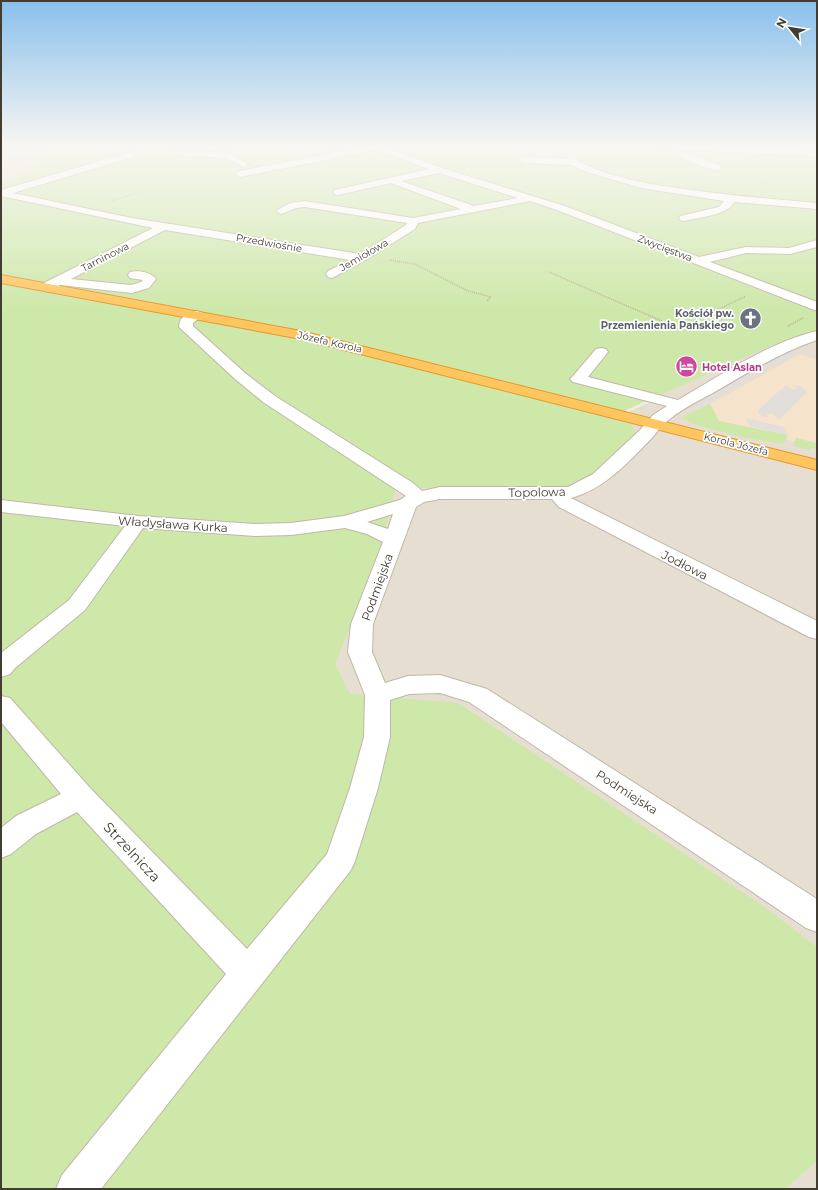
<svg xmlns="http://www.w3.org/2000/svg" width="818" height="1190" viewBox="0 0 818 1190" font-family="Montserrat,sans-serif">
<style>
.residential{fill:#e6ded0}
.commercial{fill:#f5e3cb}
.green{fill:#cde8a9}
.parking{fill:#e2dfdb}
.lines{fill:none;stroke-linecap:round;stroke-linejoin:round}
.minor-casing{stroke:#c0b7a8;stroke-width:2}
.highway-casing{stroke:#e29a2c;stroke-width:2}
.path-far1{stroke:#bfaf95;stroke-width:1;stroke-dasharray:1 1;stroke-linecap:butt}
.path{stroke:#bfaf95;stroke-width:1.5;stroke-dasharray:1 1;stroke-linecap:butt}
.minor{fill:#fff;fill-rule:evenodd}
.highway{fill:#ffc660;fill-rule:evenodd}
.labels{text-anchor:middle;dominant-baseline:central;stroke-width:3.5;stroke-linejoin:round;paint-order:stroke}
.far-street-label{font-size:10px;fill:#433c32;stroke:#fff}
.far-worship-label{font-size:10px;font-weight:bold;fill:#5b616d;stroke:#fff;text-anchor:end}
.far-hotel-label{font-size:10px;font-weight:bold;fill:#b23c85;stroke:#fff;text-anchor:start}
.street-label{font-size:12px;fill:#433c32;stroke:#fff}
.near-street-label{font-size:14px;fill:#433c32;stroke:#fff}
</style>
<rect width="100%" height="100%" fill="#f2ede2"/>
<path class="residential" d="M1 146H51L44 155 107 146 817 219V1189H1V280L624 414 661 397 1 278Z"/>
<path class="commercial" d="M800 354 817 360V447L785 439 787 435 719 421 710 404Z"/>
<path class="green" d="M52 146H625L817 154V338L770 346 626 410 636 435 610 468 577 488 519 491 396 487 381 547 335 664 350 694 458 703 763 906 817 947V1161L785 1189H1V185L19 178Z
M710 404 719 421 788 435 783 444 742 437 696 425 683 419 685 416Z
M796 438 817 443V449L811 448 810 450 793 446Z"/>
<path class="parking" d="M788 350 799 354 777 366 766 362Z
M750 372 758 374 710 403 698 409 689 405Z
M786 385 792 389H797L794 386H801L807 392 779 420 773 414H766L769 417H762L757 411Z
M746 418 784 427 788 435 750 426Z"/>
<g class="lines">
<defs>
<path id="minor" d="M1 146H6L1 149Z
M368 146H383L442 168 565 206 699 257 746 247 789 248 817 240V247L790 254 746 253 710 262 817 302V311L557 210 530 201 418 223 415 229 369 258 332 278 328 277 326 274 328 271 350 260 165 230 71 279 131 285 141 282 143 280 130 278 128 275 130 272C138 270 151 272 156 279L149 288 132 293 60 285 50 290H42L40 287 42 284 153 228 1 196V190L130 152 133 153 134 155 133 157 13 193 132 218 360 254 406 225 407 223 305 207 296 208 281 214 276 211 290 203 305 201 413 218 461 209 391 183 338 195 335 194 333 192 335 190 429 169 376 150 240 177 235 174 240 171ZM439 173 518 198 474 206 401 181Z
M565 146H573L578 161C608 177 644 183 677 188 724 195 770 199 817 203V209L734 202C729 215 696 218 684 221L680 220 679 218 680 216 719 207 724 201 641 188 584 171 572 165 523 163 519 160 523 157 569 159Z
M652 146H722L817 150V156L680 150 721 166 722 168 718 171C705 167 685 162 676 152L680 150 656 148Z
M179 150 228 153 248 164 244 167 226 158 176 155 175 153 176 151Z
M196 311 201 312 203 315 193 323V326L245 373 275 396 413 483 422 491 440 487H568L593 474 640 430 653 415 667 406 573 382 570 379 573 376 596 349 601 348 606 349 608 352 588 377 678 400C722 375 767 343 817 331V340C779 353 746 374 711 394 696 402 678 411 665 423 660 427 656 434 651 439 628 462 605 489 571 498L817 621V639L809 637 559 507 552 499H440L424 502 416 507 373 624 372 652 385 683 408 676 440 675 487 689 817 899V932L806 928 469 702 440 693 409 694 390 700V737L378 788 355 861 351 870 101 1189H56L62 1175 226 974 77 812 36 834 11 854 1 858V828L16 816 61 794 1 722V696L10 698 91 789 247 949 327 854 350 788 364 737 365 695 348 652 351 624 383 542 367 534 345 528 291 535 255 536 143 528 85 610 15 668 10 674 1 677V653L69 600 125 526 1 512V500L138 516 255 524 291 523 344 516 400 500 406 496 263 402 235 379 179 327C179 317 187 313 196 311ZM393 514 388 529 367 522Z"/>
<path id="highway" d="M1 275 301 331 817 460V470L301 339 1 283Z"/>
</defs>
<use href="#minor" class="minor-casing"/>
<use href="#highway" class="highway-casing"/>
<path class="path-far1" d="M112 201 144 190"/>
<path class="path" d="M389 260 415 264 468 291 491 297 487 301
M549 272 664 322
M788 326 803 318
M679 328 746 296"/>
<use href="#minor" class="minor"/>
<use href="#highway" class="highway"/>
</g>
<linearGradient id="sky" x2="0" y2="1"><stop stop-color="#89bfec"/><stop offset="0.47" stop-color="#f9f7f2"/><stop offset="1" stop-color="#f9f7f2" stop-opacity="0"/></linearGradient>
<rect width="818" height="313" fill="url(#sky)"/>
<defs>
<symbol id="church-disc" viewBox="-11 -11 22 22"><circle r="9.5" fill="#6b7280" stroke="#fff"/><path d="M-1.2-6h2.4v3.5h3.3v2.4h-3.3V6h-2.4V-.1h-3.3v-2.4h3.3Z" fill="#fff"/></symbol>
<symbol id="hotel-disc" viewBox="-11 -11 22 22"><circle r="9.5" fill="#d1479c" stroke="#fff"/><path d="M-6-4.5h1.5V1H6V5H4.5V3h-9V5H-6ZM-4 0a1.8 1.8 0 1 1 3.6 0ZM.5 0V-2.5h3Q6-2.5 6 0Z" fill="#fff"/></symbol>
</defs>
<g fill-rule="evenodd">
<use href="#church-disc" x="738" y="306" width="25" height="25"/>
<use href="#hotel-disc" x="674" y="354" width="25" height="25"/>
</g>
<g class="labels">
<g class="far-street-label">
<text transform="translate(269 243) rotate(10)">Przedwiośnie</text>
<text transform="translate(665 248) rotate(21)">Zwycięstwa</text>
<text transform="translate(364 255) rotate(-30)">Jemiołowa</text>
<text transform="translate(105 257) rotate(-27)">Tarninowa</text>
<text transform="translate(330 342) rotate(13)">Józefa Korola</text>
<text transform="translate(736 444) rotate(14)">Korola Józefa</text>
</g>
<g class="far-worship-label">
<text x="734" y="313">Kościół pw.<tspan x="734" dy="12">Przemienienia Pańskiego</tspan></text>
</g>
<g class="far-hotel-label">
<text x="702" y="367">Hotel Aslan</text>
</g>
<g class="street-label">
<text transform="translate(537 492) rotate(-1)">Topolowa</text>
<text transform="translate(173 524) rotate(4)">Władysława Kurka</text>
<text transform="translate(685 565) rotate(27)">Jodłowa</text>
<text transform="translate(377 587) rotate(-70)">Podmiejska</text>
<text transform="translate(627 792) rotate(33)">Podmiejska</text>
</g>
<g class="near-street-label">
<text transform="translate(132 852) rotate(47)">Strzelnicza</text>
</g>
</g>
<rect width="818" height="1190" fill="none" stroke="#433c32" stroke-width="4"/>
<g transform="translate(790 28) rotate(300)" stroke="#ffffff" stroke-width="3" paint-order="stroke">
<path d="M0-3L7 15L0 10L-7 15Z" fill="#433c32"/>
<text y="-6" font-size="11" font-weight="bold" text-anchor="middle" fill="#433c32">N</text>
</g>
</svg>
